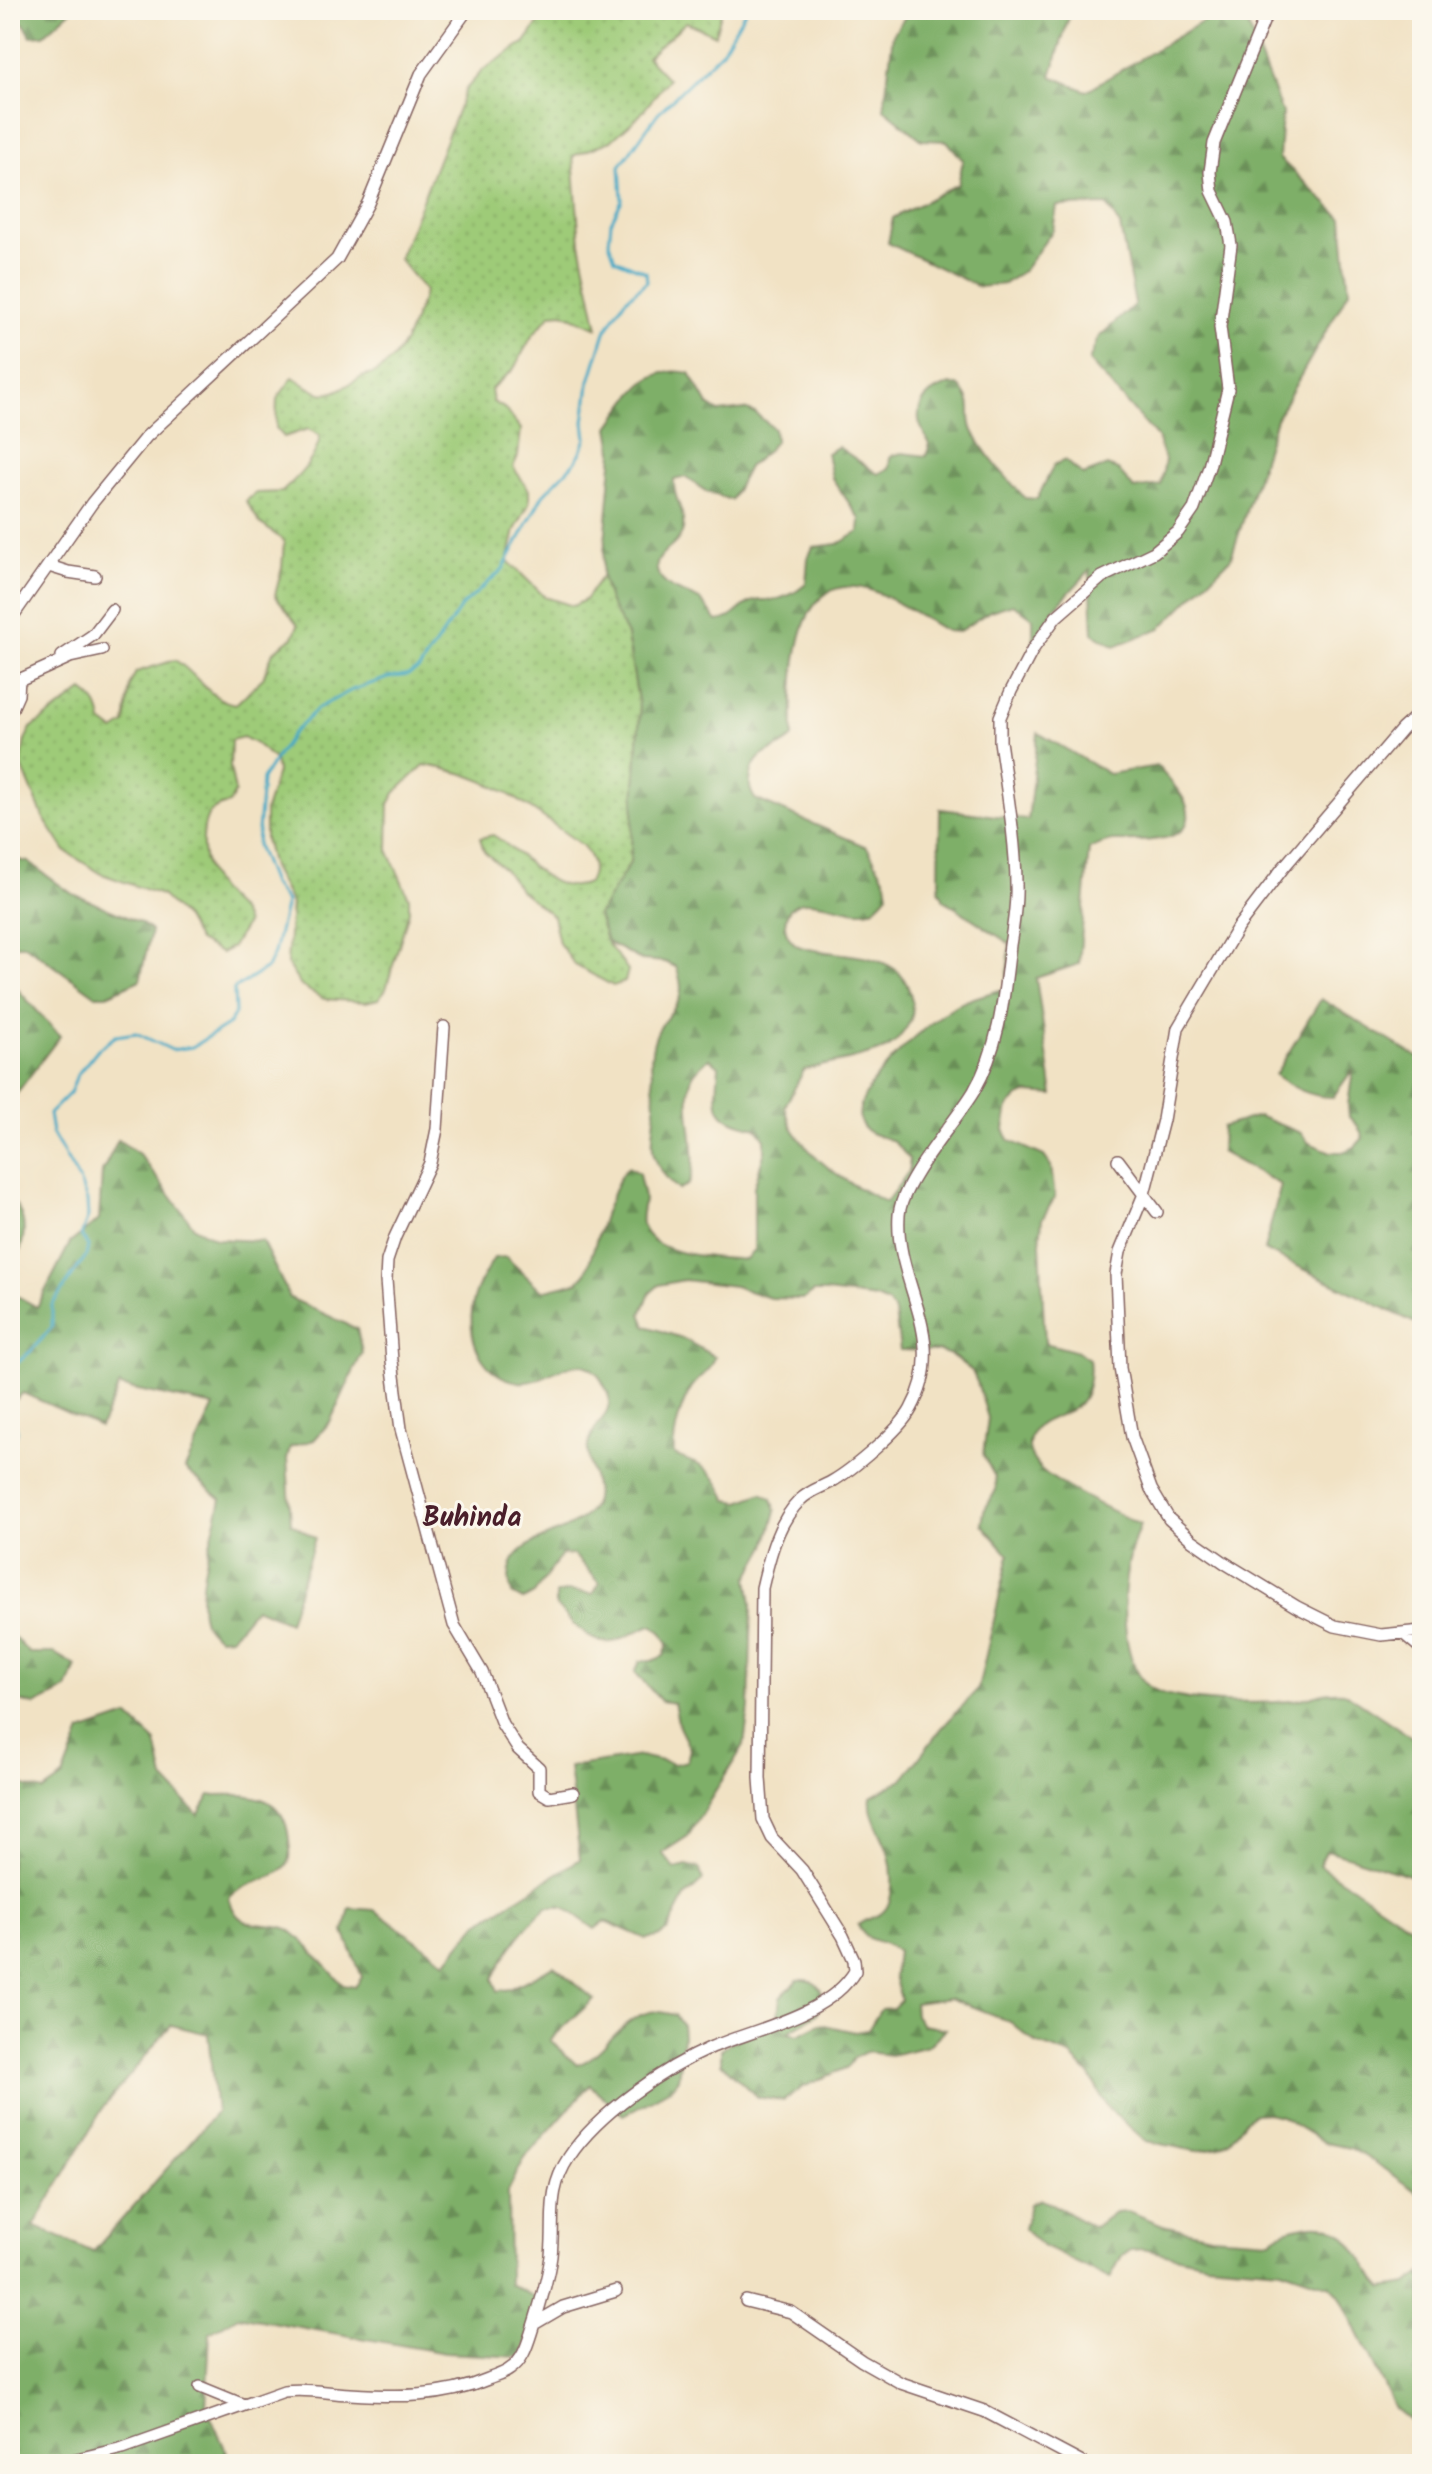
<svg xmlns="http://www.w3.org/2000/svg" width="1432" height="2474" viewBox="0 0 1432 2474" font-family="Kalam,sans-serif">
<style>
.grass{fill:url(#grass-dots);stroke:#747552;stroke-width:2}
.forest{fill:url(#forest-firs);stroke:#64674a;stroke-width:2;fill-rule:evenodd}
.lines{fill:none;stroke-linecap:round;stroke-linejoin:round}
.stream{stroke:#45a9c5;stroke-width:3}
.minor-casing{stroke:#846361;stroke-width:14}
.minor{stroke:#fff;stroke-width:11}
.labels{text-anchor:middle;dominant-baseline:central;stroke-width:6;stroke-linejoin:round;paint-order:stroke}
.quarter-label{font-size:28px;font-weight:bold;fill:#4a1f2b;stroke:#fbf7ec}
</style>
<defs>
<pattern id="grass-dots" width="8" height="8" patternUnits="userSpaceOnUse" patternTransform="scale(2)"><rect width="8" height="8" fill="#9ecb78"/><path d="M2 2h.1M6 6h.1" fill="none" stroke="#8aae68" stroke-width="1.8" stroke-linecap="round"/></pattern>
<pattern id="forest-firs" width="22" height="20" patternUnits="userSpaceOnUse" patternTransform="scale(2)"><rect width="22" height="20" fill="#7eaf68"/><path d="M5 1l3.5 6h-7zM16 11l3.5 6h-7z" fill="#698e56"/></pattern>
</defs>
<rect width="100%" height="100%" fill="#fbf7ec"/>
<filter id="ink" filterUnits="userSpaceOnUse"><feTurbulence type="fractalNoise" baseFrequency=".0125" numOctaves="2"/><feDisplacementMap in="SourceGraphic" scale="16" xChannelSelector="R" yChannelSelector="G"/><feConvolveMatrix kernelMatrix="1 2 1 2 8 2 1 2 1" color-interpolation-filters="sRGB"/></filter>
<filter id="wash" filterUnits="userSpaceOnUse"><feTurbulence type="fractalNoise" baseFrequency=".006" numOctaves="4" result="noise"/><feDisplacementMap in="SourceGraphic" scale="32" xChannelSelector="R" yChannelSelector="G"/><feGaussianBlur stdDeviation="1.8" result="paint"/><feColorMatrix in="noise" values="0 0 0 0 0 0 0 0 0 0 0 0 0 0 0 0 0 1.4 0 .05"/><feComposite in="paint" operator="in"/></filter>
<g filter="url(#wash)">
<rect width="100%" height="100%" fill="#f1e2c4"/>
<path class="grass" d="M548 10H722L715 35 686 22 647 57 668 79 640 115 611 141 573 156 580 243 598 328 563 313 551 314 532 336 513 370 491 389 493 402 504 408 521 429 518 456 513 467 529 490V504L515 530 508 561 545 597 573 606 585 600 602 576 609 601 627 635 640 712 630 863 598 916 607 943 628 970 625 982 613 986 575 965 559 943 553 916 520 890 504 869 484 851 480 838 493 835C523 852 551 899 588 883 596 867 593 860 583 846 530 808 492 774 424 765L395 793 389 804 388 850 409 898V911L386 989 378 999 366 1002 324 999 301 986 287 964 291 904 272 867 265 839V811L277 772 275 760 255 743 243 737 231 740 230 767 235 792 229 804C213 807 207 812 204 828 200 853 206 875 223 894 234 907 241 907 246 924L232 947 221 953 198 941 185 918 161 895 102 874 65 851 43 817 21 764 25 740 31 728 83 691C96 700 100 707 102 722L114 731 125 724 130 684 136 672 175 660C197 673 209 701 236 704L263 678 273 652 293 637 298 625 275 595 282 568 284 541 260 523 246 501 256 493 282 492C299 476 317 459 320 435L308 429 284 437 276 428 277 399 293 377C327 400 325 398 360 378 365 375 372 375 377 372 406 353 414 321 425 291L399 259 466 89 483 70 525 42Z"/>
<path class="forest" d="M10 10H72L44 35 31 36 25 25 10 13Z
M910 10H1071L1051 76 1086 91 1222 10H1242L1282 113 1279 158 1342 218 1349 291 1276 419 1231 558 1161 628 1115 646 1093 633 1090 570 1053 610 1033 649V618L1013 604 990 611 958 632 946 631C923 618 894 598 870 590 789 565 792 688 793 737 778 753 757 748 751 774 749 785 749 789 755 799L867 847 886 881 888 894C883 900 878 907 870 910 846 918 789 879 785 924 785 934 792 944 801 947 831 956 870 951 896 970 905 977 911 992 912 1003 912 1007 913 1011 912 1015 911 1024 895 1045 887 1048 862 1059 830 1063 804 1070L785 1106C787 1113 789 1123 793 1129 814 1163 851 1186 886 1202L909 1171V1159C904 1153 898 1145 892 1141 881 1135 867 1136 861 1123 847 1092 929 1022 953 1007 968 998 990 994 1006 988L1010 944 944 900 939 889 940 809 1028 820 1038 733 1109 774 1157 766C1166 777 1183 793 1187 807 1198 846 1134 841 1113 841 1106 841 1096 847 1089 849L1079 964 1036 978 1053 1095 1028 1093 1017 1098 1008 1107 1004 1130 1010 1141 1044 1156 1051 1166 1055 1197 1042 1219 1040 1244 1045 1343 1078 1352 1089 1359C1091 1373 1089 1394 1078 1405 1061 1420 1031 1416 1029 1445 1028 1456 1039 1469 1048 1475 1076 1495 1110 1509 1140 1525 1126 1558 1121 1597 1126 1633 1128 1650 1134 1671 1146 1684 1165 1705 1268 1705 1296 1700 1313 1697 1326 1690 1344 1692L1422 1744V1879L1327 1850 1319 1865 1422 1934V2196L1373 2161 1350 2148 1325 2143 1281 2116 1268 2113 1255 2114 1245 2121 1230 2140 1220 2147 1196 2151 1146 2141 1108 2108 1089 2074 1071 2056 1036 2043 1009 2021 950 1998 914 2003 915 2015 922 2025 946 2029 928 2046 891 2055 866 2052 855 2057 848 2067 803 2087 783 2101 757 2097 721 2063V2050L731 2042 777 2023 780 1998 797 1980C812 1979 818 1983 824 1997L817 2014 787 2033 798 2035 820 2024 855 2032 868 2030 881 2009 893 2008 901 2000 894 1976 897 1951C881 1937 868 1946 858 1925 868 1917 873 1919 880 1914 896 1905 893 1870 889 1855 884 1834 868 1819 871 1797L903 1779 941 1729 978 1689 1009 1555 982 1524 984 1511 996 1490 995 1477 983 1455 988 1418 977 1382 972 1371 951 1355 939 1351 900 1350 895 1313 888 1303 876 1298 826 1292H814L804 1299 770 1298 734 1286 684 1280 659 1285 650 1293 641 1314 646 1326 682 1338 715 1357C710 1374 701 1374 692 1387 681 1404 672 1436 674 1455 707 1468 711 1467 728 1500L740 1502 762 1493 772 1499 776 1511 766 1546 748 1578 752 1603 749 1708 744 1745 688 1836 662 1853 675 1869 687 1866 699 1868 703 1880 685 1897 668 1930 658 1937 646 1939 605 1921 595 1929 564 1907H547C523 1928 507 1950 493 1979L498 1991 510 1989 554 1966 594 1999 550 2040 577 2065C606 2055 618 2019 650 2012 657 2010 668 2014 675 2015L682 2025 683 2037 678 2079 670 2089 623 2115 590 2085 525 2157 508 2191 509 2284 541 2301 521 2357 445 2353 238 2316 210 2333 206 2407 232 2464H10V1782L43 1791 63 1777 81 1732 128 1716 156 1742 164 1779 198 1815 210 1795C248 1794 285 1792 289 1840 290 1850 293 1861 284 1869 268 1882 244 1882 229 1898 239 1937 269 1918 290 1930 301 1937 332 1973 343 1985L355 1987 362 1977 344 1932 350 1908 374 1910 446 1962 477 1924 580 1859 569 1767 640 1756 675 1764 687 1761 690 1749 679 1727 674 1703 661 1701 635 1672 640 1661H652L664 1656 668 1644 662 1633 652 1625C639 1629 628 1637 616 1641 592 1649 572 1621 556 1606V1594L569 1591 593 1594 600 1583 574 1555 562 1554 534 1594 523 1600 512 1594C495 1538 558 1542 586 1515 608 1494 585 1469 588 1445 590 1431 604 1421 608 1408 611 1399 608 1393 604 1385 582 1339 548 1386 519 1382 475 1375 463 1326 477 1290 481 1279 488 1268 494 1258L506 1257 542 1291 578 1282 586 1273 605 1212 620 1177 628 1167 639 1173C640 1181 643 1190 644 1198 644 1207 640 1215 642 1224 651 1258 718 1257 746 1260L754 1250V1187L765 1151V1139L757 1128C711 1118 716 1108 719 1066L709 1058C704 1063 695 1070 692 1077 681 1112 702 1151 689 1184L679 1190C668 1181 658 1168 654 1155 650 1141 655 1126 655 1112 656 1086 646 1064 655 1038 665 1009 692 1007 676 967L665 962 641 960 607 942 598 915 630 863 640 712 627 635 609 601 602 576 613 451 609 427C632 396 646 364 690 373L708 405 719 412 744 409 755 413 774 429 775 441 767 451 748 467 731 500 707 492 686 477 674 480C672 498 686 511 683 529 680 549 643 556 662 580 672 592 689 593 701 601 707 606 712 615 717 621 737 618 735 609 751 602 758 599 763 600 770 600 784 599 797 592 806 584L808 558 813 547 838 544 859 532 860 519 832 478 827 453 838 447 878 474 889 468 890 456 902 453 926 456 930 444C926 437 920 428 919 420 916 398 939 384 958 385 978 405 965 413 973 431 985 456 1007 478 1025 498L1037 499 1054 465 1065 460 1083 475 1107 466 1118 470 1134 489 1161 485 1165 460 1157 437 1089 361 1098 338 1135 304 1120 226 1107 205 1057 206 1053 230 1024 270 1004 284 979 287 888 243 893 218 958 184 963 160 947 141 922 140 884 109 893 34ZM171 2025 208 2034 216 2113 93 2252 34 2226 104 2106Z
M10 858 28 862 71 893 141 923 151 931 140 980 107 995H95L25 945H10Z
M10 981 60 1036 10 1102Z
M1321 999 1422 1060V1317L1415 1323 1264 1250 1281 1185 1221 1152 1222 1127 1258 1116 1301 1133 1309 1143 1331 1152H1343L1355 1147 1363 1138 1358 1126 1349 1117 1348 1105 1353 1069 1333 1097C1310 1097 1293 1088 1275 1075Z
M118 1140 139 1154 194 1227 216 1239 262 1241 290 1298 357 1329 362 1353 330 1422 314 1440 290 1447 287 1459 291 1523 315 1538 289 1622 255 1608 231 1637 219 1638C212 1633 205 1628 203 1619 195 1588 214 1531 221 1499L185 1469 214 1406 119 1386 100 1427 23 1393 10 1405V1292L37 1307 70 1243 99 1220 102 1172Z
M10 1199C36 1222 19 1254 10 1282Z
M10 1633 29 1653H54L76 1666 67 1689 35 1705 10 1699Z
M1041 2199C1061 2205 1075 2221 1095 2227L1115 2212 1128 2211 1163 2225 1210 2236 1271 2240C1281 2230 1291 2229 1305 2226 1351 2216 1357 2263 1384 2288L1408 2284 1422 2273V2431L1395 2408 1339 2294 1331 2286 1281 2269 1206 2263 1143 2249 1131 2250 1121 2257 1110 2279 1042 2246 1024 2229 1030 2204Z"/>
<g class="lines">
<path class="stream" d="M10 1369 31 1351 52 1327V1305L86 1256 88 1246 81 1235 88 1217 87 1201 79 1180 52 1133 49 1114 70 1093 77 1075 98 1049 116 1036 136 1033 172 1050 192 1047 229 1024 235 1013 234 989 267 968 274 953 286 902 272 884 257 845 262 779 292 734 318 708 352 690 388 678 408 675 419 669 461 607 503 569 543 495 575 462 581 452 586 438 584 422 589 384 605 332 624 301 647 281 646 272 615 259 609 242 611 222 622 200 620 166 658 113 722 51 746 10
M10 1405 17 1431 10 1451"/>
</g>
</g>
<g filter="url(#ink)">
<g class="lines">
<defs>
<path id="minor" d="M49 566 68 572 95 576
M10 620 92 503 146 437 337 259 368 203 421 74 467 10
M62 656 93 635 112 610
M10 684 70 657 102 650
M1422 711 1402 729 1283 868 1238 927 1178 1028 1163 1120 1144 1194 1120 1252 1116 1274 1120 1368 1132 1437 1151 1489 1169 1519 1192 1540 1225 1563 1297 1607 1335 1626 1381 1635 1422 1631
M10 713 18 695 19 679
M444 1027 437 1129 430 1163 395 1237 387 1261 386 1280 392 1361 401 1429 454 1625 482 1672 502 1724 518 1749 539 1768V1791L549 1797 573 1793
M1118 1160 1157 1212
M1404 1634 1422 1649
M746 2301 791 2312 862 2361 901 2383 984 2411 1084 2464
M534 2324 563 2307 616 2291
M200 2387 244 2405
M56 2464 123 2448 284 2391C310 2388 325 2393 350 2394 397 2397 444 2398 488 2379 495 2376 504 2374 510 2369 524 2360 528 2342 533 2327 540 2304 548 2280 551 2256 555 2218 546 2192 569 2157 598 2113 664 2068 712 2047 756 2029 830 2014 855 1971L854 1960 843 1936 802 1870 772 1838 763 1819 760 1778 762 1588C769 1558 777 1523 800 1500 809 1491 820 1488 831 1482 852 1470 900 1430 911 1409 951 1337 894 1283 899 1215 902 1180 955 1123 974 1091 1000 1046 1004 996 1010 945 1013 926 1017 905 1016 885 1016 841 1006 785 1000 741V717L1011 691 1033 649 1056 617 1102 577 1154 552 1178 532 1194 509 1209 467 1228 389 1220 327 1231 245 1227 222 1212 191 1210 172 1214 143 1268 10"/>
</defs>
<use href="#minor" class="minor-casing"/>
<use href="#minor" class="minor"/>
</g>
</g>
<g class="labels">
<g class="quarter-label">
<text x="472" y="1518">Buhinda</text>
</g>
</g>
<rect width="1432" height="2474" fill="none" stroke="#fbf7ec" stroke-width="40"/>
</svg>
